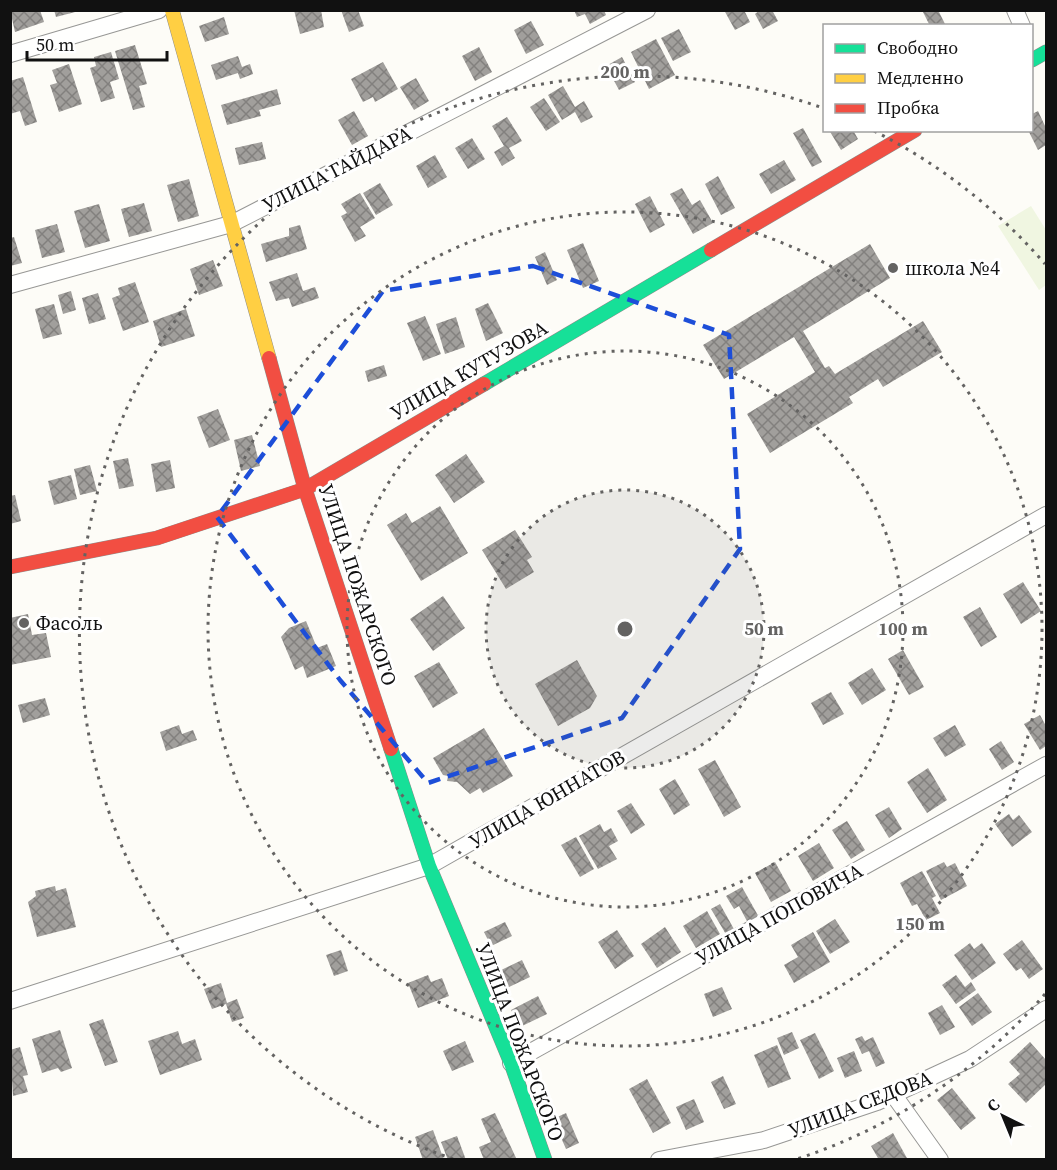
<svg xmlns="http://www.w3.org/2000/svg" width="1057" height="1170" viewBox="0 0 1057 1170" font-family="'Source Serif 4',serif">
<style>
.pitch{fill:#f0f6e1}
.building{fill:url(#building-cross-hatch)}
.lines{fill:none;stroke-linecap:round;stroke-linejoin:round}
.street-casing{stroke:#979795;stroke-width:18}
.fast-casing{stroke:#8e8d8b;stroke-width:15}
.slow-casing{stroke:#8e8d8b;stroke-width:15}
.jam-casing{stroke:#8e8d8b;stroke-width:15}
.street{stroke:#fffffe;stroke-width:16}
.fast{stroke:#16e098;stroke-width:14}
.slow{stroke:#ffcf43;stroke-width:14}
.jam{stroke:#f24e42;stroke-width:14}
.marked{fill:none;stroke:#1d4ed8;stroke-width:4.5;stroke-dasharray:12 8;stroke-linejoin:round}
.ring{fill:none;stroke:#646362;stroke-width:3;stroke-dasharray:3 6}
.poi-dot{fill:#646362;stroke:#fff;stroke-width:2}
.labels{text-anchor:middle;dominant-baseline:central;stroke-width:6;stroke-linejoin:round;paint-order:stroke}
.street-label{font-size:20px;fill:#111;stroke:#fff}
.poi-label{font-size:20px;fill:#111;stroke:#fff;text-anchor:start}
.centre{fill:#646362;stroke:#fff;stroke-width:3}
.ring-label{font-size:18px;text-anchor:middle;font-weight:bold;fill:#646362;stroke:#fff;stroke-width:6;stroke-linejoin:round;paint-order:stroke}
</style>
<defs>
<pattern id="building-cross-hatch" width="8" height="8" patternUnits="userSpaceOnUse" patternTransform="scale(1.5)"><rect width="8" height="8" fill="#a19f9c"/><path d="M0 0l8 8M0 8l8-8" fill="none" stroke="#82807e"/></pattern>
</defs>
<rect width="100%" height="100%" fill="#fdfcf7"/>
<path class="pitch" d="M1031 206 1046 230V285L1039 290 998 226Z"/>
<path class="building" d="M10 10H40L44 22 15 32Z
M54 10H79V11L56 17Z
M294 10H321L324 27 300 34Z
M341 10H358L364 26 349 32Z
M574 10H604L606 15 590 24 585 14 577 17Z
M724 10H744L750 22 735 30Z
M760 10H772L778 21 763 29 755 14Z
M922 10H938L946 26H930Z
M224 17 229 34 205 42 199 26Z
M531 21 544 45 526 54 514 30Z
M679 29 691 52 673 61 661 38Z
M656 39 675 75 649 89 631 52Z
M135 45 147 84 139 86 145 107 133 110 115 51Z
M479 47 492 72 475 81 462 56Z
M111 52 119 79 110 82 115 98 101 102 90 68 96 66 94 57Z
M238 56 242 67 250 64 253 74 240 79 238 73 216 80 211 65Z
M622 57 635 82 619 90 606 66Z
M383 62 398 89 375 102 373 97 363 102 351 79Z
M69 64 82 104 59 112 50 85 57 83 52 70Z
M23 77 37 122 25 126 20 111 10 114V81Z
M416 78 429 101 414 110 400 87Z
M563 86 575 107 584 101 593 117 581 123 575 112 562 120 548 95Z
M277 89 281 104 259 110 261 116 227 125 221 105Z
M544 98 560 122 546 131 530 107Z
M354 111 368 136 352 145 338 120Z
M1038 111 1046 128V145L1038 150 1028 130H1032V114Z
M507 117 522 141 509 148 515 158 502 166 494 152 504 146 492 126Z
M803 128 822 162 812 167 793 133Z
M829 130H853L858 139 841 150Z
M472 138 485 159 468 169 455 148Z
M262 142 266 159 239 165 235 148Z
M435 155 447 177 428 188 416 166Z
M784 160 796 180 771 194 759 174Z
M718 176 735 208 721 215 705 184Z
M189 179 199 216 178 222 167 185Z
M380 183 393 205 376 215 363 193Z
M682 188 692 205 700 200 713 223 693 234 670 194Z
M360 193 375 218 360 227 366 236 355 242 341 216 347 213 341 204Z
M650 196 665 225 650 233 635 204Z
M144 203 152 231 129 237 121 209Z
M99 204 110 241 85 248 74 211Z
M57 224 65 252 42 258 35 230Z
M300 225 307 249 266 262 261 244 289 236V228Z
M14 237 22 263 10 266V238Z
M583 243 599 281 583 288 567 250Z
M870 244 890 278 803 331 825 368 829 366 835 374 923 321 942 352 883 387 878 379 849 397 853 403 770 453 747 414 815 372 794 337 724 379 703 345Z
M545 252 557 280 547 285 535 257Z
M213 260 223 286 199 295 190 269Z
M297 273 303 291 315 287 319 298 292 307 289 298 276 301 269 282Z
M135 282 149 322 123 331 112 298 120 295 118 288Z
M71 291 76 310 63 314 58 295Z
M98 293 106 319 89 324 82 298Z
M488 303 503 333 486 341 475 309Z
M54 304 62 334 43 339 35 309Z
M186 309 195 336 161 347 153 321Z
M425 316 441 354 423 361 407 323Z
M456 317 465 347 445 354 436 324Z
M384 365 387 376 368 382 365 371Z
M218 409 230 440 209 448 197 417Z
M252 435 260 466 241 471 234 440Z
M466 454 485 482 454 503 435 475Z
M128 458 134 486 119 489 113 461Z
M170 460 175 488 156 492 151 464Z
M90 465 97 491 80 495 74 469Z
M71 475 77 499 54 505 48 481Z
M15 495 21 521 10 524V496Z
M440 506 468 553 421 581 387 525 406 513 412 523Z
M515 530 532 557 527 560 534 572 506 589 482 550Z
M1023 582 1041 611 1021 624 1003 594Z
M443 596 465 628 433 651 410 619Z
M980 607 997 637 981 647 963 617Z
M28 614 32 635 46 633 51 657 10 665V618Z
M306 621 317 648 327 644 336 666 307 678 303 666 295 670 281 637 289 628Z
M903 650 924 687 909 695 888 659Z
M577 660 597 696 590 708 558 726 535 684Z
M439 662 458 693 433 708 414 676Z
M872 668 886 690 862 705 848 683Z
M831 692 844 714 823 725 811 703Z
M45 698 50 715 23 723 18 705Z
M1040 715 1046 726V746L1040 750 1024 724Z
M179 725 182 734 193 730 197 740 166 751 160 732Z
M955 725 966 745 945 757 933 738Z
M484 728 513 776 483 793 480 788 470 794 457 782 447 781 448 776 443 775 433 758Z
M1001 741 1014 762 1002 770 989 749Z
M715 760 741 807 724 817 698 769Z
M928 768 947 800 927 813 907 782Z
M675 779 690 805 674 815 659 789Z
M631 803 645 825 631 834 617 811Z
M889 807 902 829 889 838 875 815Z
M1009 814 1013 820 1019 815 1032 832 1012 847 995 824Z
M847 821 865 850 851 859 832 830Z
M600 824 604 832 611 828 618 841 609 846 617 859 598 869 579 836Z
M576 837 594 869 580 877 561 845Z
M819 843 834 868 813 881 798 856Z
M775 862 791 891 771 902 755 873Z
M944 862 947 867 955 863 967 886 941 900 926 871Z
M922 871 936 896 932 898 940 913 926 920 917 904 912 906 900 883Z
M55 886 56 891 66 888 76 927 37 937 28 902 36 896 35 891Z
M742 887 760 919 749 925 739 906 734 909 726 896Z
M720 904 735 931 727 936 711 909Z
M707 911 720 934 696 948 683 926Z
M835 919 850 942 830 954 816 931Z
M505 922 512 936 491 946 484 932Z
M665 927 681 952 657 968 641 944Z
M617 930 634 956 615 969 598 942Z
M813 932 830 962 794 983 784 965 798 957 791 945Z
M1022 940 1043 969 1029 979 1021 968 1016 971 1003 954Z
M970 943 974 949 982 943 996 963 972 980 954 955Z
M341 950 348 971 334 976 326 955Z
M522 960 530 977 505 989 497 972Z
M428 975 431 982 442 978 449 996 418 1008 408 983Z
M956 975 965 987 971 982 976 990 956 1004 942 985Z
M221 983 227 1003 237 999 244 1018 232 1022 226 1004 212 1009 204 989Z
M722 987 732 1009 713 1017 704 994Z
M978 993 992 1012 972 1026 959 1007Z
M538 996 547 1014 520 1027 511 1010Z
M942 1005 955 1027 940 1035 928 1013Z
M103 1019 118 1062 105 1066 89 1024Z
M60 1030 72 1068 61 1072 58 1068 42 1073 32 1039Z
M178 1031 182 1044 195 1039 202 1060 160 1075 148 1041Z
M792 1032 799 1048 784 1055 777 1038Z
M815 1033 834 1071 819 1079 800 1040Z
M862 1036 865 1041 873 1037 885 1063 876 1067 869 1051 862 1054 855 1039Z
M465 1041 474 1062 452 1071 443 1051Z
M1030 1042 1046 1060V1084L1026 1103 1008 1084 1020 1074 1009 1062Z
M777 1045 791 1079 768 1088 754 1055Z
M20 1047 28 1075 23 1076 28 1092 13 1096 10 1050Z
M854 1051 862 1071 845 1078 837 1058Z
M723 1076 736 1104 724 1109 711 1082Z
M647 1079 671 1123 653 1133 629 1089Z
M952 1088 976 1118 961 1130 937 1100Z
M694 1099 704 1122 686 1130 676 1107Z
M495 1113 517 1160H484L479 1147 491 1142 481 1119Z
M566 1113 579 1143 566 1149 553 1119Z
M433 1130 444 1160H423L415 1137Z
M893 1133 908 1160H879L871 1146Z
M457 1136 466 1160H448L441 1142Z"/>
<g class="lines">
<defs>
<path id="street" d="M1015 10 1022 26
M10 54 159 10
M10 285 231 224 647 10
M10 1001 429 866 1046 515
M511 1063 1046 765
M893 1094 940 1160
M659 1160 764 1140 877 1102 970 1059 1046 1009"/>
<path id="fast" d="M1032 60 1046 52
M484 384 711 250
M391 749 429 866 511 1063 545 1160"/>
<path id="slow" d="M172 10 269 358"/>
<path id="jam" d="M711 250 915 130
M269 358 305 489 391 749
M10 567 157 538 305 489 484 384"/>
</defs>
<use href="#street" class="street-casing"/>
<use href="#fast" class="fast-casing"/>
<use href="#slow" class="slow-casing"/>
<use href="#jam" class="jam-casing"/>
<use href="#street" class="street"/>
<use href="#fast" class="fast"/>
<use href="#slow" class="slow"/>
<use href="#jam" class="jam"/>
</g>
<path class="marked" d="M533 266 729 335 740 549 622 718 428 783 340 680 217 517 383 291Z"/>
<circle cx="625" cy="629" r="139" fill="#646362" fill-opacity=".12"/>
<g class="ring">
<circle cx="625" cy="629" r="139"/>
<circle cx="625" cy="629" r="278"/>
<circle cx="625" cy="629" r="417"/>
<path d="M1045 994A557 557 0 0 1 797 1159M453 1159A557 557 0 1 1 820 107M874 131A557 557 0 0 1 1045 264"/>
</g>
<g class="poi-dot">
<circle cx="893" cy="268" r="6"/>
<circle cx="24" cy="623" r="6"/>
</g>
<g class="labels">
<g class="street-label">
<text transform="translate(337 169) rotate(-27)">УЛИЦА ГАЙДАРА</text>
<text transform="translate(469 370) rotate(-30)">УЛИЦА КУТУЗОВА</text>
<text transform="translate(358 585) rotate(72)">УЛИЦА ПОЖАРСКОГО</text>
<text transform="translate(547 799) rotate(-30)">УЛИЦА ЮННАТОВ</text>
<text transform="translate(779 914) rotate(-29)">УЛИЦА ПОПОВИЧА</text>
<text transform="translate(520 1042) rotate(69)">УЛИЦА ПОЖАРСКОГО</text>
<text transform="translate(860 1104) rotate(-21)">УЛИЦА СЕДОВА</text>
</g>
<g class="poi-label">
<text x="905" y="268">школа №4</text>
<text x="36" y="623">Фасоль</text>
</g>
</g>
<circle cx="625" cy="629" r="9" class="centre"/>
<g class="ring-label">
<text x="625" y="78">200 m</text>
<text x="764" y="635">50 m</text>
<text x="903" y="635">100 m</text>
<text x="920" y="930">150 m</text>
</g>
<rect width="1057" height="1170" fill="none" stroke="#111111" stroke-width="24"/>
<rect x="823" y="24" width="210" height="108" fill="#ffffff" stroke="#a0a0a0" stroke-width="1.5"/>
<rect x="835" y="44" width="30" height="9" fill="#16e098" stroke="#a0a0a0" stroke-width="1.5"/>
<text x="877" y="54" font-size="18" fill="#111111">Свободно</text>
<rect x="835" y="74" width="30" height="9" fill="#ffcf43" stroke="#a0a0a0" stroke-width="1.5"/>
<text x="877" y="84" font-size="18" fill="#111111">Медленно</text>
<rect x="835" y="104" width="30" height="9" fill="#f24e42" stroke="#a0a0a0" stroke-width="1.5"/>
<text x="877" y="114" font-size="18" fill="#111111">Пробка</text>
<g transform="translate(1003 1116) rotate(317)" stroke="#ffffff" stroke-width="4.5" paint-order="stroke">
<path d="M0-4.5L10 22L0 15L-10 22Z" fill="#111111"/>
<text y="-9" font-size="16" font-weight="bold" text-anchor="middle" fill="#111111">С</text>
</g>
<path d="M27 51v9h140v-9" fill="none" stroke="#111111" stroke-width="3"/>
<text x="36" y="51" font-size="18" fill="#111111" stroke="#ffffff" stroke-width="4.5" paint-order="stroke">50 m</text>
</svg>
